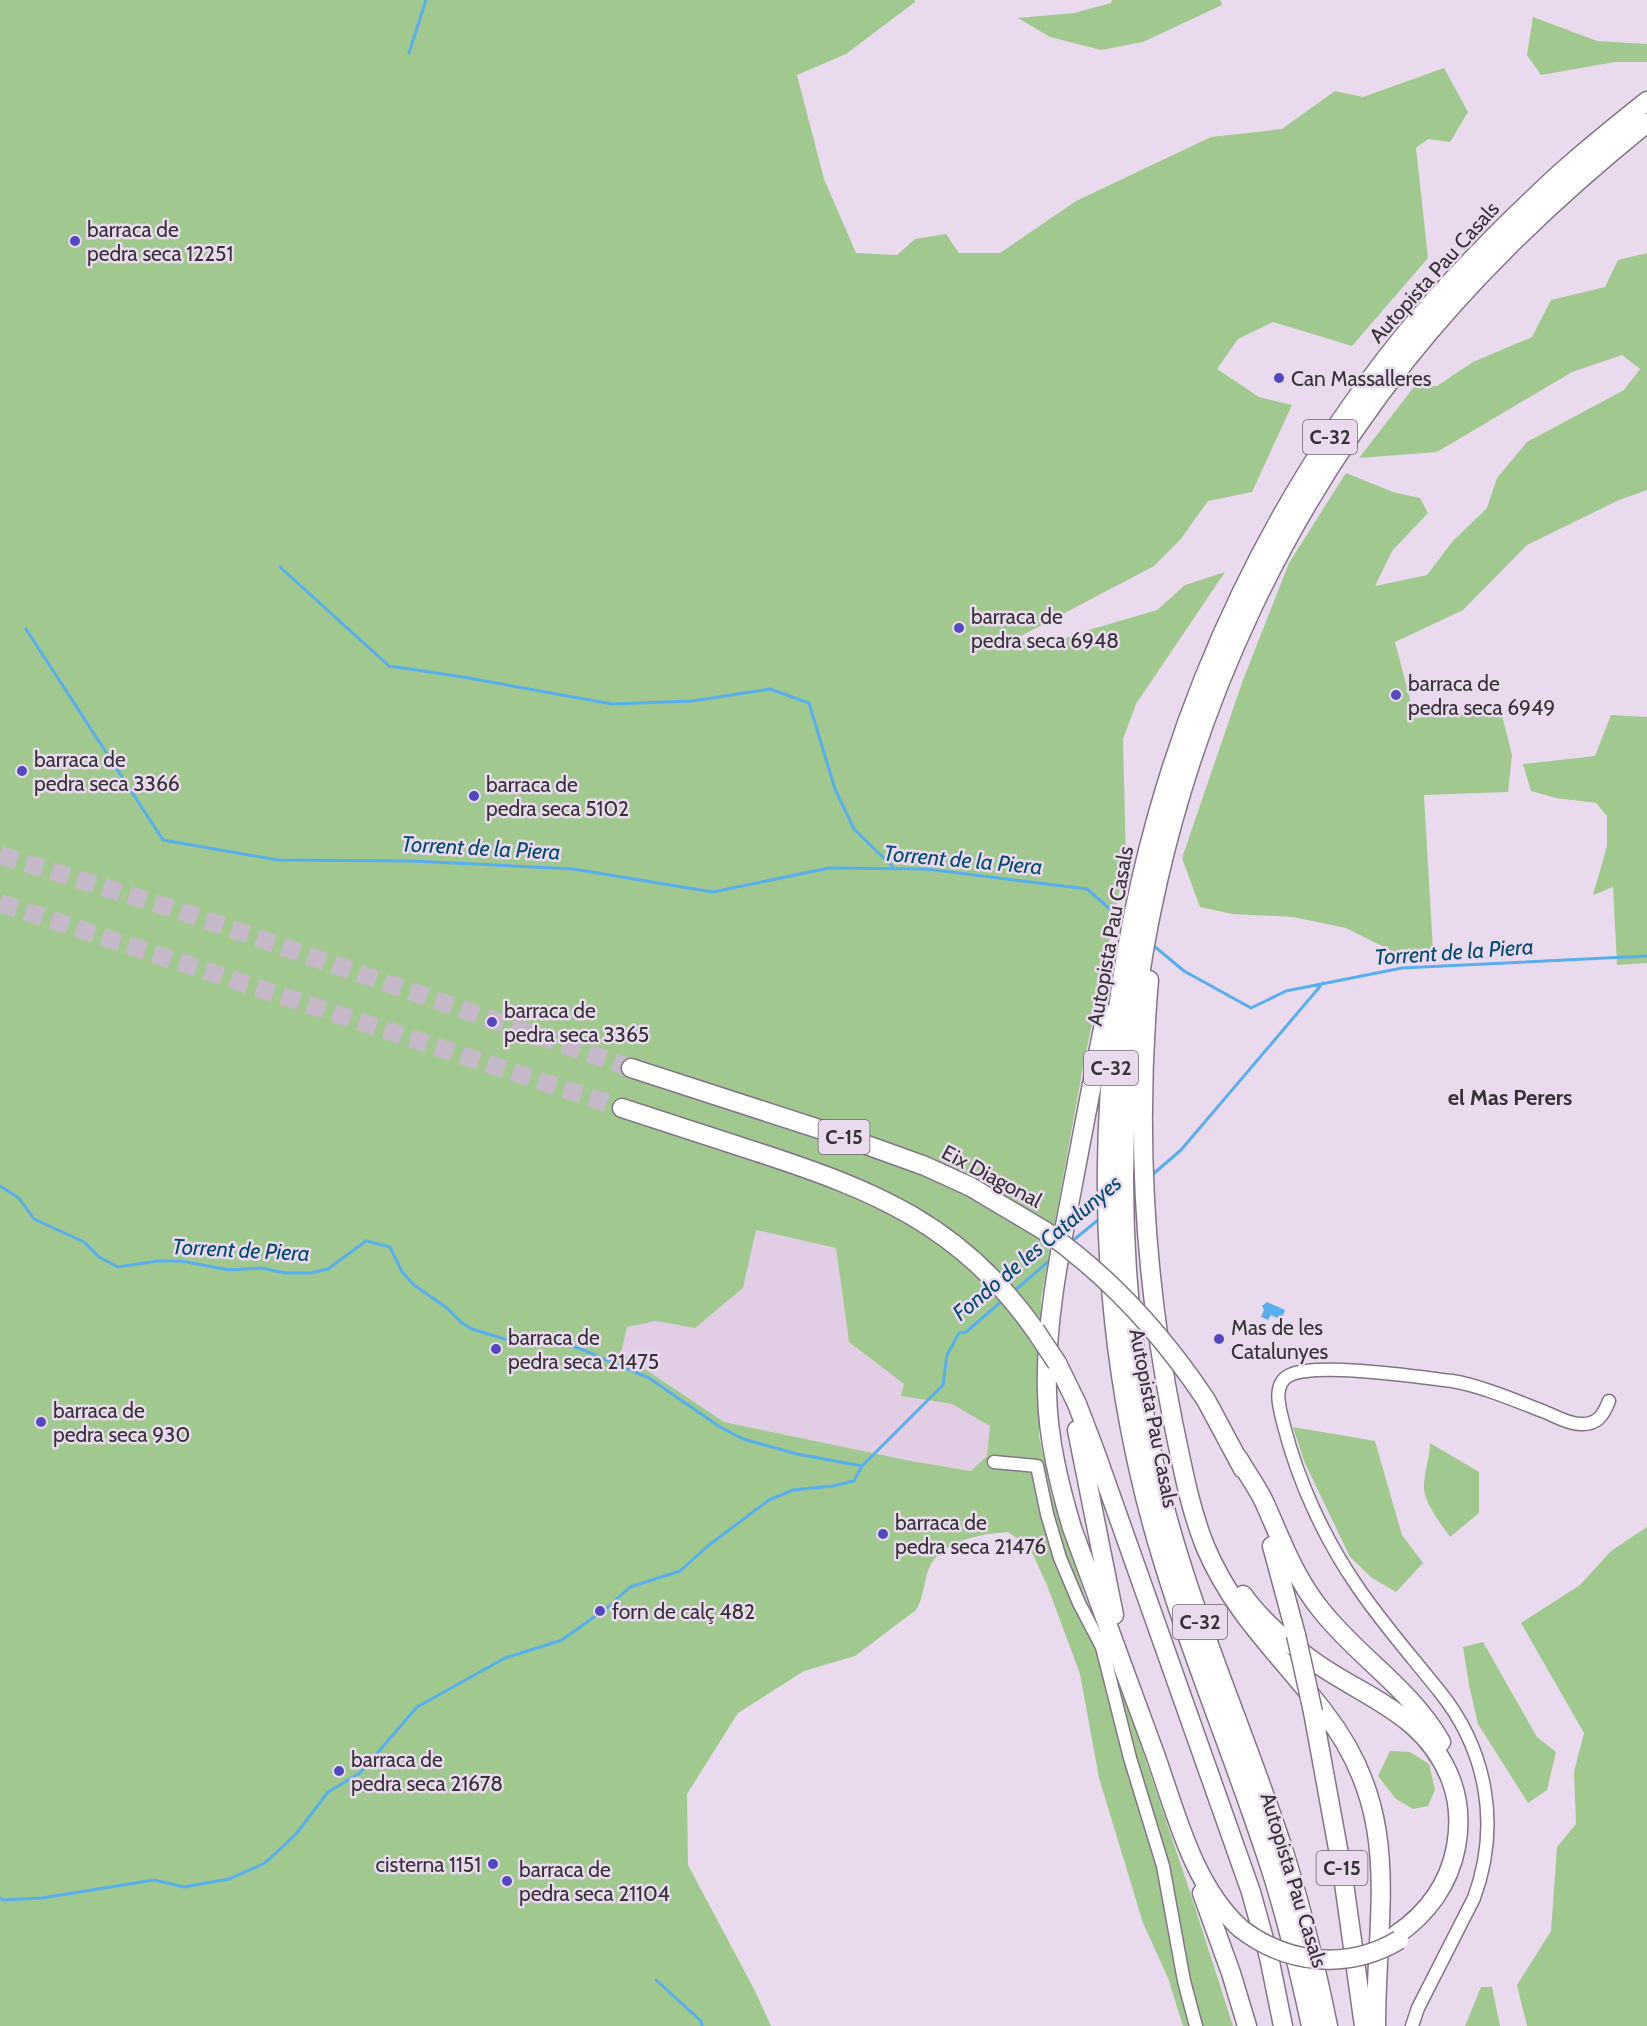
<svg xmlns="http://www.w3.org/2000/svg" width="1647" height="2026" viewBox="0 0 1647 2026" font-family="Cabin,sans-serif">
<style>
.built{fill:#e1cee5}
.green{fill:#a1c98f;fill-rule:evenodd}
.water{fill:#59aeed}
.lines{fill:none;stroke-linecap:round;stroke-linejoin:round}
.stream{stroke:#59aeed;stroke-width:3}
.highway-tunnel{stroke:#c5b9c9;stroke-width:18;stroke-dasharray:18 9;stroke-linecap:butt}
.minor-casing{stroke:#827686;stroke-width:15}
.highway-casing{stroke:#827686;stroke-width:21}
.minor{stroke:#fff;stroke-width:12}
.highway{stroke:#fff;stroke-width:18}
.highway-bridge-casing{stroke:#827686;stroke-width:21;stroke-linecap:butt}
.highway-bridge{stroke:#fff;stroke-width:18}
.poi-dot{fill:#5348c0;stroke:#e9dbed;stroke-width:2}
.labels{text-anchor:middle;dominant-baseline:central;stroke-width:5;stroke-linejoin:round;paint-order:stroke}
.shield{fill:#e9dbed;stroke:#6c656f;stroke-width:1.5}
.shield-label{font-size:20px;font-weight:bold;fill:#373239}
.poi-label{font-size:21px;fill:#373239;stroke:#e9dbed;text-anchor:start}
.street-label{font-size:21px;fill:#373239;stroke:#e9dbed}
.water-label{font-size:22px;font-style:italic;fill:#054a73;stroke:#e9dbed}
.neighbourhood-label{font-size:22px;font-weight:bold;fill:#373239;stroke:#e9dbed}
</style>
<rect width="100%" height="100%" fill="#e9dbed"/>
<path class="built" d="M756 1230 836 1248 849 1342 904 1384 901 1396 952 1403 991 1426 987 1456 971 1471 911 1461 724 1422 621 1353 627 1327 656 1321 695 1328Z"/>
<path class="green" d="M0 0H915V2L846 54 797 75 824 179 856 253 897 255 915 239 946 234 959 253H1000L1076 201 1211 137 1282 129 1335 91 1363 97 1444 68 1468 112 1450 142 1428 139 1416 148 1428 258 1352 346 1273 322 1238 339 1217 369 1259 397 1292 405 1252 492 1208 501 1180 540 1154 566 1021 636 1029 652 1079 633 1157 610 1185 585 1225 572 1136 704 1123 739 1126 860 1083 1067 1041 1299 1039 1436 1051 1493 1085 1596 1116 1672 1190 1892 1233 2026H1183L1168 1978 1143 1923 1099 1778 1080 1674 1047 1585 1029 1546 1008 1532C983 1534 946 1539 931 1564 923 1579 925 1596 916 1610L855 1656 804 1671 738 1713 687 1794 688 1865 754 1989 771 2026H0ZM756 1230 836 1248 849 1342 904 1384 901 1396 952 1404 990 1426 987 1456 971 1471 911 1461 724 1422 621 1353 627 1327 656 1321 695 1328 743 1288Z
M1112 0H1220L1222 5 1143 42 1101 50 1050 37 1018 18 1074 13 1111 3Z
M1533 17 1597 41 1647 44V62H1615L1541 75 1527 55Z
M1647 253V490L1619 500 1527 545 1463 610 1395 642 1415 718 1501 711 1512 755 1508 792 1424 795 1433 951 1414 962 1346 928 1293 917 1233 914 1200 907 1182 858 1243 680 1289 563 1346 473 1393 492 1420 498 1428 513 1392 551 1375 586 1427 575 1453 541 1487 508 1497 478 1527 442 1624 390 1640 369 1622 355 1572 372 1437 452 1359 458 1414 387 1437 386 1473 362 1532 337 1551 300 1605 287 1618 260Z
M1611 715 1647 717V963L1617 965 1613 887 1593 895 1607 846V816L1596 803 1556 798 1531 791 1523 764 1595 756Z
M1293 1427 1375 1441 1402 1535 1423 1563 1396 1592 1372 1578 1350 1557 1304 1461Z
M1430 1443 1479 1472V1513L1450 1537C1441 1524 1423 1501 1424 1486 1424 1472 1430 1457 1430 1443Z
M1647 1527V2026H1527L1517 1985 1551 1931 1557 1847 1576 1824 1574 1772 1584 1733 1521 1623 1580 1585 1611 1551Z
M1483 1642 1537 1737 1556 1752 1547 1790 1528 1803 1478 1724 1469 1685 1463 1647Z
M1390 1751 1410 1752 1429 1764 1435 1790 1428 1806 1413 1809 1396 1799 1378 1776Z
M1481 1987H1492L1500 2026H1465Z"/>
<path class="water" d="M1267 1302 1285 1310 1281 1320 1271 1315 1268 1320 1261 1317 1264 1310 1262 1306Z"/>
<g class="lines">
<path class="stream" d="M409 53 426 0
M280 567 389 666 463 677 612 704 692 701 770 689 809 703 835 789 854 829 895 869
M26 629 163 840 278 860 412 861 573 869 713 892 829 868 926 869 1087 889 1126 923
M1154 946 1184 971 1251 1008 1286 991 1402 968 1647 956
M1152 1175 1181 1150 1323 983
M0 1186 19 1198 34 1219 84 1242 99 1257 118 1267 157 1261H181L229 1270 261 1268 285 1273H311L328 1269 366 1241 390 1247 402 1272 414 1285 447 1308 462 1323 472 1329 524 1345 549 1339 581 1349 649 1378 720 1427 743 1439 797 1454 862 1466
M1071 1242 1103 1216
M1012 1293 1050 1260
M0 1898 3 1900 42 1898 154 1880 184 1887 229 1879 265 1863 296 1834 328 1792 360 1773 417 1707 505 1658 562 1640 608 1607 630 1587 680 1571 709 1545 769 1500 793 1490 833 1486 854 1481 862 1466 943 1385 947 1355 959 1333 966 1332 1002 1301
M656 1980 701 2021 702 2026"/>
<path class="highway-tunnel" d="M0 855 177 910 631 1068
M0 903 622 1108"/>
<defs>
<path id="minor" d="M994 1462 1037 1466 1047 1514 1060 1558 1079 1603 1102 1647 1130 1758 1163 1866 1184 1981 1196 2026
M1412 2026 1418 2008 1474 1898C1500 1827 1488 1752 1440 1692 1412 1657 1382 1623 1357 1586 1324 1538 1298 1481 1284 1426 1280 1410 1271 1384 1290 1375 1318 1362 1418 1377 1452 1381 1479 1385 1519 1402 1545 1412 1555 1416 1568 1424 1580 1424 1597 1425 1603 1416 1609 1401"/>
<path id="highway" d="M1149 980C1136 1127 1144 1277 1173 1422 1182 1464 1189 1506 1205 1546 1234 1615 1280 1654 1324 1712 1404 1814 1376 1908 1376 2026
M1106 1014C1094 1072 1083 1131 1072 1189 1059 1256 1045 1325 1047 1393 1048 1439 1059 1484 1072 1528 1100 1603 1127 1679 1155 1754 1176 1813 1193 1885 1240 1928
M631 1068 850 1139 925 1166 971 1187 1045 1231
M622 1108C667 1123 712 1137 757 1152 874 1190 961 1225 1035 1330
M1057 1363 1077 1404 1095 1451 1251 1892 1269 1957 1283 2026
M1206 1400 1243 1469
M1077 1430 1114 1615
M1238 1458C1247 1474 1259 1489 1266 1506 1282 1542 1295 1578 1321 1610 1358 1657 1411 1689 1441 1742
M1272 1546 1296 1635
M1243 1595C1262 1622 1289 1644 1316 1663 1368 1699 1426 1715 1451 1780 1459 1801 1460 1825 1456 1847 1449 1884 1427 1914 1396 1935
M1313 1712 1343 1876 1364 2026
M1202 1893 1231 1973 1247 2026
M1311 2026C1299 1970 1286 1915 1268 1861 1226 1732 1170 1608 1140 1476 1049 1080 1148 654 1402 338 1438 294 1477 253 1518 213 1536 196 1554 178 1573 162 1597 141 1622 121 1647 101
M1328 2026C1316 1967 1302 1910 1284 1852 1242 1722 1183 1597 1154 1463 1071 1080 1162 667 1407 359 1477 271 1559 194 1647 123"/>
</defs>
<use href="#minor" class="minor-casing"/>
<use href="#highway" class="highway-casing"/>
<use href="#minor" class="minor"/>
<use href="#highway" class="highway"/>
<defs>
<path id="highway-bridge" d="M1045 1231C1109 1276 1162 1334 1206 1400
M1035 1330 1057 1363
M1296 1635 1313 1712
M1240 1928C1286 1964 1347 1971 1399 1940"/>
</defs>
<use href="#highway-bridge" class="highway-bridge-casing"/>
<use href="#highway-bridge" class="highway-bridge"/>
</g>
<g class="poi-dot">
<circle cx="75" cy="241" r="6"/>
<circle cx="1279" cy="378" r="6"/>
<circle cx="959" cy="628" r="6"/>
<circle cx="1396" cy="695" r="6"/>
<circle cx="22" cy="771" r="6"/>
<circle cx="474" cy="796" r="6"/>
<circle cx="492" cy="1022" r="6"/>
<circle cx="1219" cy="1339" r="6"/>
<circle cx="496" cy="1349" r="6"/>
<circle cx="41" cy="1422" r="6"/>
<circle cx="883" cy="1534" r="6"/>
<circle cx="600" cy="1611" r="6"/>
<circle cx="339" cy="1771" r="6"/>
<circle cx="493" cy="1864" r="6"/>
<circle cx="507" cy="1881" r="6"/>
</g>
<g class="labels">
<g class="shield">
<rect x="1303" y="420" width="54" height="34" rx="4.5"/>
<rect x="1084" y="1051" width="54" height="34" rx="4.5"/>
<rect x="818.5" y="1120" width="51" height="34" rx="4.5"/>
<rect x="1173" y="1605" width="54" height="34" rx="4.5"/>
<rect x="1316.5" y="1851" width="51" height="34" rx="4.5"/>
</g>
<g class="shield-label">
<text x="1330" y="437">C-32</text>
<text x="1111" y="1068">C-32</text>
<text x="844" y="1137">C-15</text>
<text x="1200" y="1622">C-32</text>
<text x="1342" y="1868">C-15</text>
</g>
<g class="poi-label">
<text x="87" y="229">barraca de<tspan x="87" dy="24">pedra seca 12251</tspan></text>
<text x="1291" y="378">Can Massalleres</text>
<text x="971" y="616">barraca de<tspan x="971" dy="24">pedra seca 6948</tspan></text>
<text x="1408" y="683">barraca de<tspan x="1408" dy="24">pedra seca 6949</tspan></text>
<text x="34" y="759">barraca de<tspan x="34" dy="24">pedra seca 3366</tspan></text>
<text x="486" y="784">barraca de<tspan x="486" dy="24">pedra seca 5102</tspan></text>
<text x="504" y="1010">barraca de<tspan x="504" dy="24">pedra seca 3365</tspan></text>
<text x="1231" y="1327">Mas de les<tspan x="1231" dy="24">Catalunyes</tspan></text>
<text x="508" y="1337">barraca de<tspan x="508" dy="24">pedra seca 21475</tspan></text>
<text x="53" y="1410">barraca de<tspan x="53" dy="24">pedra seca 930</tspan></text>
<text x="895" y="1522">barraca de<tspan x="895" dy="24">pedra seca 21476</tspan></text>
<text x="612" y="1611">forn de calç 482</text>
<text x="351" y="1759">barraca de<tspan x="351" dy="24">pedra seca 21678</tspan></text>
<text x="481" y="1864" text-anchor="end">cisterna 1151</text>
<text x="519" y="1869">barraca de<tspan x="519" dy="24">pedra seca 21104</tspan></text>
</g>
<g class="street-label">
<text transform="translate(1434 272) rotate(-48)">Autopista Pau Casals</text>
<text transform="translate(1110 936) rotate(-80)">Autopista Pau Casals</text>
<text transform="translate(992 1176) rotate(28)">Eix Diagonal</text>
<text transform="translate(1154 1418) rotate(79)">Autopista Pau Casals</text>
<text transform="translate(1294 1880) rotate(73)">Autopista Pau Casals</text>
</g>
<g class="water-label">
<text transform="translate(481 848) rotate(3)">Torrent de la Piera</text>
<text transform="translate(963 860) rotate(5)">Torrent de la Piera</text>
<text transform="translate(1454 952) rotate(-4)">Torrent de la Piera</text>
<text transform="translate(1037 1248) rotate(-40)">Fondo de les Catalunyes</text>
<text transform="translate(241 1250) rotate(3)">Torrent de Piera</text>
</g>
<g class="neighbourhood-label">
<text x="1510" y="1097">el Mas Perers</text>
</g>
</g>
</svg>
